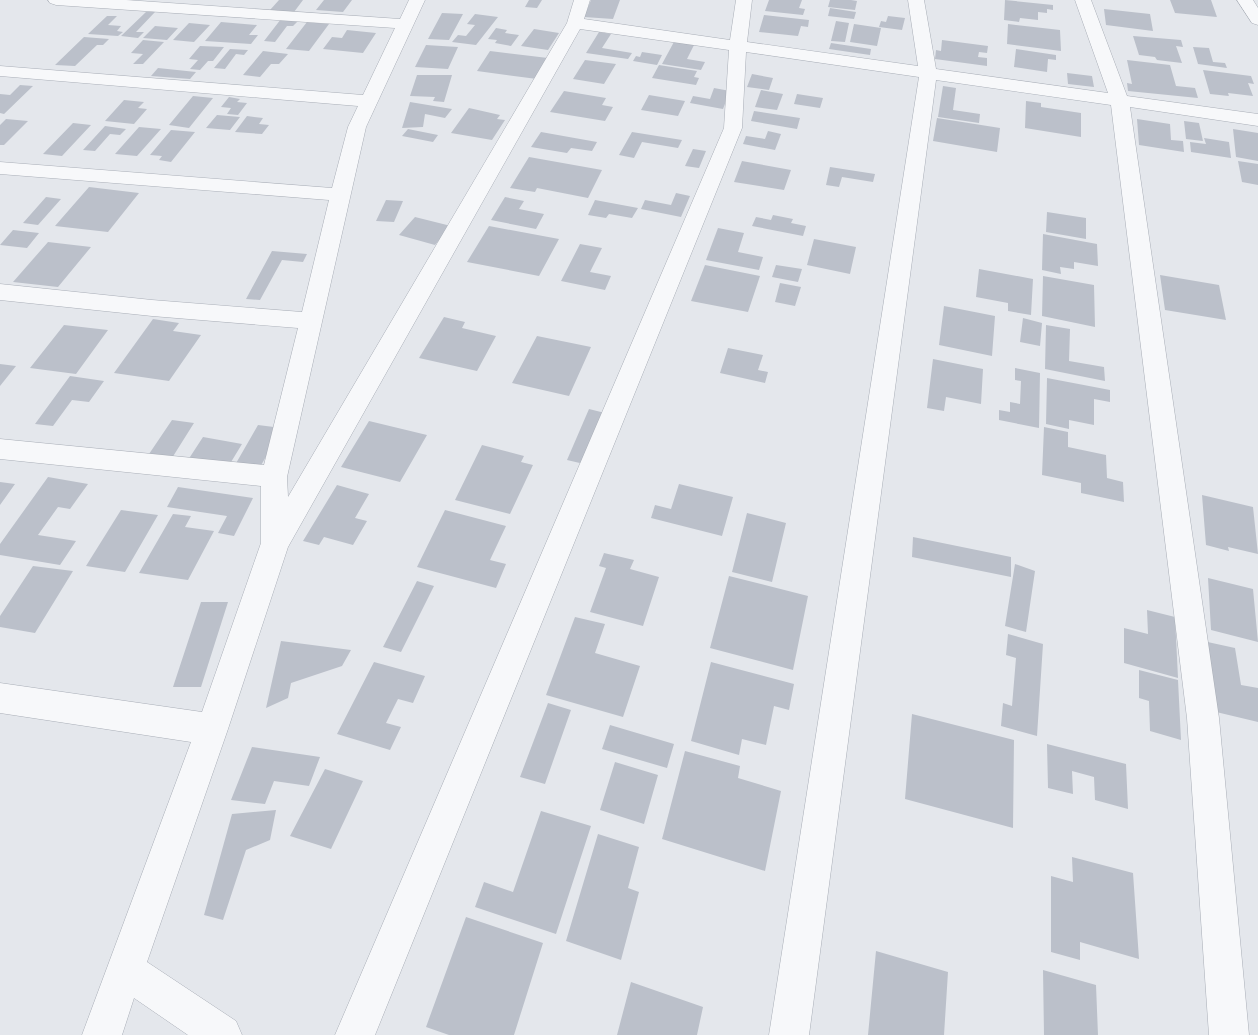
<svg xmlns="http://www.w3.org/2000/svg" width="1258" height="1035" viewBox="0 0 1258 1035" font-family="Arial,sans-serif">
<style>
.building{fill:#bbc0ca}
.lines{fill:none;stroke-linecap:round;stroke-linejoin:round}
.street-casing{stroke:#a9aeb7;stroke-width:1}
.street{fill:#f7f8fa;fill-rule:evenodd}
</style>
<rect width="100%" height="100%" fill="#e4e7ec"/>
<path class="building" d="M279 0H303L294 12 270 10Z
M324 0H352L343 12 316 10Z
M529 0H542L537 8 525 7Z
M591 0H620L613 19 584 17Z
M769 0H802L799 8 805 9 803 15 765 11Z
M830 0H851L857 1 855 10 828 7Z
M1005 0 1053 5V10L1047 9V13L1038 12V20L1020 18 1019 22 1004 20Z
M1170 0H1211L1217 17 1175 13Z
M830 8 856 12 854 19 828 16Z
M1104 9 1150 14 1153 31 1106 25Z
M146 12H155L136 32H144L138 38 121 36Z
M442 13 463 14 449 40 428 39Z
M475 14 498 17 476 45 452 42 458 35 466 36 475 25 467 24Z
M764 15 809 20 808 27 801 26 798 36 759 32Z
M107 16H117L108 25 121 26 117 31 123 32 118 36 88 34Z
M888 16 905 18 902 30 879 27 881 21 886 22Z
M281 19 298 21 293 26H287L275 42 264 41Z
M836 21 849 23 845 42 831 41Z
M221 22 257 25 249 35H258L251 44 205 41Z
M307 22 329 24 309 51 286 49Z
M189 23 210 25 194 42 173 40Z
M854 24 881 28 877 46 850 42Z
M1008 24 1060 30 1061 51 1007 44Z
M155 26 178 28 167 40 143 38Z
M496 28 507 30 505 33 519 35 511 46 495 43 497 40 488 39Z
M534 29 559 33 548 50 521 46Z
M347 30 376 33 363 53 323 49 332 37 342 38Z
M599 32 611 34 602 48 632 53 628 59 586 53Z
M1133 36 1181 40 1183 47 1176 46 1182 63 1157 60 1155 57 1139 55Z
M84 37 109 39 103 45H97L75 66 55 65Z
M143 40 164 42 143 64H133L143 54 131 53Z
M675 40 695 43 687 59 705 62 701 70 662 64Z
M942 40 988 46 987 53 979 52 978 57 987 58V66L935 59 936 50 941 51Z
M831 43 871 49 870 55 829 49Z
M426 45 458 47 448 69 415 67Z
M200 46 224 47 213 61H208L200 70 190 69 198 60 189 59Z
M1193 47 1209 48 1213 62 1225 63 1227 68 1198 64Z
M230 49 248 50 244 55 236 54 225 69 214 68Z
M1016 49 1056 55V60L1048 59 1047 72 1014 67Z
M263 51 288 54 279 64H271L260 77 243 75Z
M490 51 548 58 537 79 477 71Z
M642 52 662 55 657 65 633 61 636 56 640 57Z
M585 60 616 64 604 84 573 79Z
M1127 60 1170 65 1176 86 1195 88 1198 98 1128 91 1127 83 1132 84Z
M659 65 697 71 694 77 699 78 696 85 652 78Z
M158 68 196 72 190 79 151 76Z
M1203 70 1251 76 1254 84 1248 83 1253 96 1228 93 1229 96 1210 94Z
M1067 73 1092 76 1094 87 1068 84Z
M752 74 773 78 769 90 747 87Z
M417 75H452L444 102 433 101 435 97 410 96Z
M20 85 33 86 4 114 0 113V94L10 95Z
M943 86 956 88 953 110 980 114 979 123 938 117Z
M714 88 730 91 723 109 690 103 693 96 710 99Z
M761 90 783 94 777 110 755 107Z
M564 91 606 98 602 105 613 107 605 121 550 112Z
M797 94 823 98 820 108 794 104Z
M649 95 685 101 678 116 641 110Z
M193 96 213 98 189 128 169 125Z
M229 97 240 99 237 102 247 103 238 115 227 114 231 108 221 107Z
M124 100 144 102 138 108 147 109 134 124 105 121Z
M1026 101 1041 103V107L1081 113V137L1025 128Z
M410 102 452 109 445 118 425 114 423 127 402 128Z
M469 108 500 115 497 119 505 120 492 140 451 133Z
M754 111 800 118 797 129 751 121Z
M217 115 240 117 230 130 206 128Z
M247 116 263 118 259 124 269 125 262 134 235 132Z
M937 118 1000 128 997 152 933 141Z
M6 119 28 121 4 145H0V125Z
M1137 119 1170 124 1171 140 1183 141 1184 152 1139 145Z
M1184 121 1199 123 1203 141 1186 139Z
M73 123 91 125 62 156 43 154Z
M105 126 126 129 120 135 110 134 95 151 83 150Z
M139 127 161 129 137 156 115 154Z
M408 129 438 135 433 142 402 136Z
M1233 129 1258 133V161L1236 157Z
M171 130 195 132 171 162 159 160 162 156 150 155Z
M768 131 781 134 775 150 743 144 746 136 765 139Z
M541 132 597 142 592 151 571 148 567 153 531 147Z
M632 132 682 140 678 148 642 142 634 158 619 155Z
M1204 138 1229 142 1231 158 1191 152 1190 142 1206 144Z
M693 149 706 151 699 168 685 166Z
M529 157 602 170 588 198 537 188 535 192 510 188Z
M742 161 791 170 784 190 734 182Z
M1238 161 1258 164V185L1242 182Z
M830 167 875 174 873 182 842 177 839 187 826 185Z
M89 187 139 193 108 232 55 226Z
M676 193 690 196 681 217 641 209 645 200 671 205Z
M46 197 61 199 38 225 23 223Z
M505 197 524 201 519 209 544 214 536 229 491 220Z
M386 200 403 201 394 222 376 221Z
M595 200 638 208 632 218 609 214 606 218 588 215Z
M1047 212 1086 218V239L1046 232Z
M773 215 793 219 791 223 806 226 803 236 752 226 756 217 771 220Z
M415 217 451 226 435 245 399 235Z
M489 226 559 239 539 276 467 262Z
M718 228 744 233 738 252 763 257 759 270 706 260Z
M13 230 39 233 27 248 0 245Z
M1043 234 1097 244 1098 266 1074 262V269L1060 267 1061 274 1042 270Z
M814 239 856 247 850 274 807 265Z
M48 242 91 247 58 287 13 282Z
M580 244 602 248 590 272 611 276 605 290 561 281Z
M272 251 307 254 303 262 282 260 260 300 246 299Z
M705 265 760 276 748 312 691 301Z
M776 265 802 269 798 282 772 277Z
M979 269 1033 279 1031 315 1008 311V303L976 297Z
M1160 275 1219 285 1226 320 1165 310Z
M1043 276 1094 285 1095 327 1042 316Z
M780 283 801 287 795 306 775 302Z
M944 306 995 316 992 356 939 345Z
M444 317 465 322 462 328 496 336 477 371 419 358Z
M1023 318 1042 323 1040 346 1020 342Z
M153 319 179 323 173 331 201 335 169 381 114 373Z
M64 325 108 330 76 374 30 368Z
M1046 325 1070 329 1069 361 1104 367 1105 381 1045 369Z
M537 336 591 347 569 396 512 383Z
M728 348 763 355 758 370 768 372 765 383 720 373Z
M933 359 983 369 981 404 946 397 944 411 927 408Z
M0 364 16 366 0 386Z
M1015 368 1040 373 1039 428 999 420V410L1010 412V402L1020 404 1021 381 1015 380Z
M70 376 104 381 89 402 72 400 53 426 35 424Z
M1047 378 1110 390V402L1094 399V425L1069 420V429L1046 424Z
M589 409 605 413 584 464 567 460Z
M172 420 194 423 172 458 149 454Z
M369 421 427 435 400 482 341 467Z
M258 425 282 428 259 469 235 465Z
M1044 427 1068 432V447L1106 455 1107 478 1123 482 1124 502 1081 493V483L1042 475Z
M203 437 242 444 228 467 188 460Z
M482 445 524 456 521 462 533 465 510 514 455 500Z
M48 477 88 484 70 509 58 507 38 535 76 541 60 565 0 555V544Z
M0 482 15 484 0 505Z
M679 484 733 497 722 536 651 518 655 505 671 509Z
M337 485 369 494 355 518 367 521 353 545 324 537 319 545 303 541Z
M178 487 253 498 234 536 218 533 227 516 167 507Z
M1202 495 1253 507 1258 554 1228 547 1229 551 1206 545Z
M121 510 158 515 125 572 86 566Z
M445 510 506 526 490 560 506 564 496 588 417 567Z
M747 513 786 523 772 582 732 572Z
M173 514 191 516 185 527 214 531 188 580 139 573Z
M913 537 1011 557V577L912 557Z
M604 553 634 560 630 569 659 577 643 626 590 612 606 568 599 566Z
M1015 564 1035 571 1026 632 1005 626Z
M33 566 73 571 35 633 0 627V616Z
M729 576 808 596 793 670 710 648Z
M1208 578 1253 589 1258 642 1211 630Z
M417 581 434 586 401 652 383 647Z
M201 602H228L201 687H173Z
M1147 610 1175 617 1178 678 1124 663V628L1148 634Z
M575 617 605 624 595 653 640 666 623 717 546 695Z
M1008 634 1043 644 1037 736 1001 726 1003 703 1012 706 1016 658 1006 655Z
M281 641 351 650 342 666 291 683 288 698 266 708Z
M1203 641 1235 648 1241 685 1258 688V722L1212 711Z
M374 662 425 676 413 703 398 699 386 723 401 727 390 750 337 734Z
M711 662 794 684 789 710 774 706 766 745 742 739 739 755 691 741Z
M1139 670 1178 680 1181 740 1150 731 1149 701 1139 698Z
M548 703 571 710 545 784 520 777Z
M912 714 1014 740 1013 828 905 799Z
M610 725 674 744 667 768 602 749Z
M1047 744 1126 764 1128 809 1095 800 1094 777 1072 771 1073 794 1048 788Z
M252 747 320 757 309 786 274 781 265 804 231 800Z
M685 751 740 766 738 778 781 791 765 871 662 839Z
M615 762 658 775 644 824 600 810Z
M325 769 363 781 331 849 290 836Z
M276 810 270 840 246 850 223 920 204 915 232 814Z
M541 811 591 826 556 934 475 907 484 882 513 892Z
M598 834 639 847 628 888 639 892 621 960 566 941Z
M1072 857 1133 873 1139 959 1080 942V960L1051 952V876L1073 882Z
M466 917 543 943 514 1035H449L426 1027Z
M876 951 948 972 944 1035H868Z
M1043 970 1096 985 1098 1035H1044Z
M631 982 703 1007 697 1035H617Z"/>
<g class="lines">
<defs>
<path id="street" d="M48 0H126L400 19 409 0H425L366 127 287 477 288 497 567 23 574 0H590L584 19 730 40 736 0H752L747 42 918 66 908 0H924L936 69 1108 93 1075 0H1091L1127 96 1258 114V126L1130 107 1219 718 1249 1035H1209L1187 718 1111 105 936 80 809 1035H769L919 77 746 52 742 128 375 1035H335L724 128 729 50 580 29 288 547 228 729 147 962 236 1021 242 1035H188L134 998 122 1035H82L191 742 0 713V683L202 712 261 543V486L0 459V439L264 465 298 328 152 316 0 300V284L152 300 302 312 329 200 0 174V162L332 188 348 127 358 106 0 76V66L363 95 395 28 56 5 50 3Z
M1237 0H1253L1258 8V25L1252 23Z"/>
</defs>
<use href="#street" class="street-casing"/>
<use href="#street" class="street"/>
</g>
</svg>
